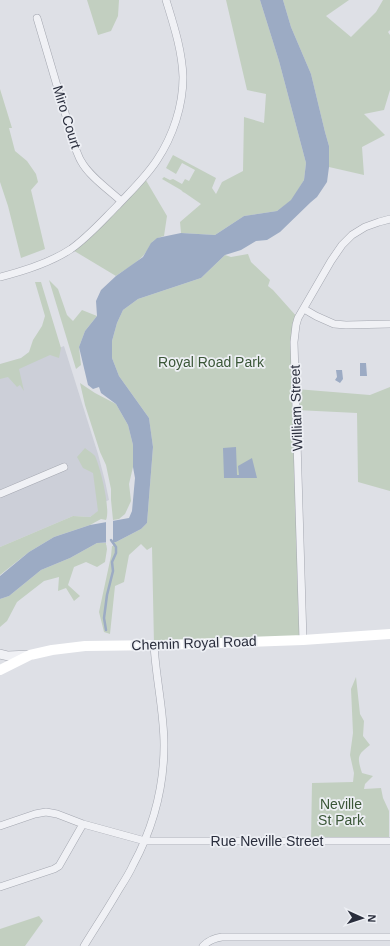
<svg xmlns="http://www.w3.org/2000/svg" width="390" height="946" viewBox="0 0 390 946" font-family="Helvetica,sans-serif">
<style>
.built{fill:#cccfd8}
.green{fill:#c2cfc0}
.water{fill:#9cabc4}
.pier{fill:#dee0e6}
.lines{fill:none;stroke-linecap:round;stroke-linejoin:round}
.stream{stroke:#9cabc4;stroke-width:2.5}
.minor-casing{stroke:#a4a7b0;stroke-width:8}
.tertiary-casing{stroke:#a4a7b0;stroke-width:10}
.minor{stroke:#f0f1f5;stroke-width:7}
.tertiary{stroke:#f0f1f5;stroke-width:9}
.secondary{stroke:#fff;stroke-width:10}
.labels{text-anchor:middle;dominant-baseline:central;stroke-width:3.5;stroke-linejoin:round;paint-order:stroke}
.street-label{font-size:14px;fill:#292d3c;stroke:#edeff4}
.park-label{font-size:14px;fill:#3a5637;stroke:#edeff4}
</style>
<rect width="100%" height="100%" fill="#dee0e6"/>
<path class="built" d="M64 346 98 454 105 481 109 500 98 505 99 511 90 517 73 516 0 547V372Z"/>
<path class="green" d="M87 0H119L118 16 111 31 98 35Z
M226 0H260L279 61 306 163 304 180 292 200 277 211 244 216 215 235 181 233 180 222 201 204 185 193 183 192 181 190 162 179 164 177 170 180 173 179 182 184 185 179 189 181 195 170 182 163 176 174 166 168 173 155 216 178 212 188 216 194 222 182 243 171 244 117 264 123 266 94 247 90Z
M283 0H349L326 16 351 37 376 12 383 0H390V30L388 32 390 35V90L384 110 364 114 385 135 362 147 364 175 329 167V146L325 132 311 74 291 27Z
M0 89 12 128H9L15 151 27 161 36 174 38 182 31 190 45 249 21 258 8 206 0 182Z
M144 177 167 216 164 236C148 240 152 247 142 257 135 264 124 270 116 276L71 249Z
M248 254 251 262 270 280 268 286 273 290 298 318 296 389 370 395 390 387V491L358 482 357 413 296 410 303 640 154 645 152 547 147 550 141 544 129 555 124 582 115 586 110 634 104 632 99 612 111 556 112 546H113V542H116L141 529 147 523 153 447 149 418 119 376 112 358V341L117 323 123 310 138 299 201 278 225 255 231 257Z
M49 280 58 289 67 315 73 321 82 310 97 316 85 331 79 347 81 365 76 369Z
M35 282H41L61 348 59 358 50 355 19 369 24 391 20 385 17 387 8 377 0 379V364L21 358 29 352 33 340 42 326 45 316Z
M80 383 95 393 116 404 128 425 133 445V467L129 484 131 501 125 514 119 519 113 520 111 500V489L106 465 100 452 85 405Z
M85 448C88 451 93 453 95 456 100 466 111 510 106 520L101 519 90 525 54 537 29 552 0 575V547L73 516 90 517 98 511 93 473 83 468 77 457Z
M97 543H106L107 549 105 562 97 567 86 562 74 567 68 585 80 596 74 601 66 588 58 591 59 577 44 581 17 602 7 621 0 627V599L9 596 41 570 70 558Z
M356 677 360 714 364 721 363 736 370 745C357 755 357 757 362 773L373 776 365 784 364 789 381 788 383 798 389 811V841H311L312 783 353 782 354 773 350 755 353 733 351 689Z
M39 916 43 921 25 946H0V929Z"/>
<path class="water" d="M260 0H283L291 27 311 74 325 132 329 146V167L327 182 317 197 311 202 280 232 267 240 256 241 241 250 225 255 201 278 138 299 123 310 117 323 112 341V358L119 376 149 418 153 447 147 523 141 529 116 542 97 543 70 558 41 570 9 596 0 599V576L29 552 54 537 90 525 129 518 132 511 135 478 133 467V445L128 425 116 404 101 393 99 387 93 389 88 385 79 347 85 331 97 316 96 301 101 290 116 276 143 257 151 243 157 238 181 233 215 235 244 216 277 211 291 200 304 180 306 163 279 61Z
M360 363H366L367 376H360Z
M336 370H342L343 379 340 383 335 380 337 377Z
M236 447 237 475H239L238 466 252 458 257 478H224L223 448Z"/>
<path class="pier" d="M106 520H113V544L106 545Z"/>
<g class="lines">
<path class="stream" d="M106 630 104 618 107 595 113 571 112 562 116 553V547L111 540"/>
<defs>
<path id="minor" d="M37 18 76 150C78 154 79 158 81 161 89 176 109 190 121 201
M0 277C24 271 50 263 71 249 88 237 102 221 117 206 131 191 146 177 157 160 173 136 183 106 183 77 182 50 174 26 166 0
M304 309 316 316 334 324 346 325 390 324
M0 494 64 467
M303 640 294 342 296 325 298 318 331 261 342 245 352 235 365 227 379 222 390 219
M0 826 35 814 46 812 57 814 83 824 145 841H390
M0 887 54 869 59 866 83 824
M84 946C95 928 107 910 118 891 123 883 129 874 133 865 153 828 164 787 164 745 164 712 156 679 154 645
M203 946C209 940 214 938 222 937H390"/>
<path id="tertiary" d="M0 654 8 656 30 655"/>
</defs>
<use href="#minor" class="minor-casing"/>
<use href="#tertiary" class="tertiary-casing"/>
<use href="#minor" class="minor"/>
<use href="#tertiary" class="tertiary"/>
<path class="secondary" d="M0 670 30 655 52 650 85 646 163 645 303 640 390 634"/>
</g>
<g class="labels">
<g class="street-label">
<text transform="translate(67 117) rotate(73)">Miro Court</text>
<text transform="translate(296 408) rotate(-92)">William Street</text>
<text transform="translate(194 643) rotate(-2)">Chemin Royal Road</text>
<text x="267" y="841">Rue Neville Street</text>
</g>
<g class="park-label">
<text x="211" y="362">Royal Road Park</text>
<text x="341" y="804">Neville<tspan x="341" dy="16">St Park</tspan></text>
</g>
</g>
<g transform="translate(362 918) rotate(93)" stroke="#edeff4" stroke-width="3" paint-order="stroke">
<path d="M0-3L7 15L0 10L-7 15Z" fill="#292d3c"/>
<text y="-6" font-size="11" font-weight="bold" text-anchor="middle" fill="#292d3c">N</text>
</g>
</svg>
